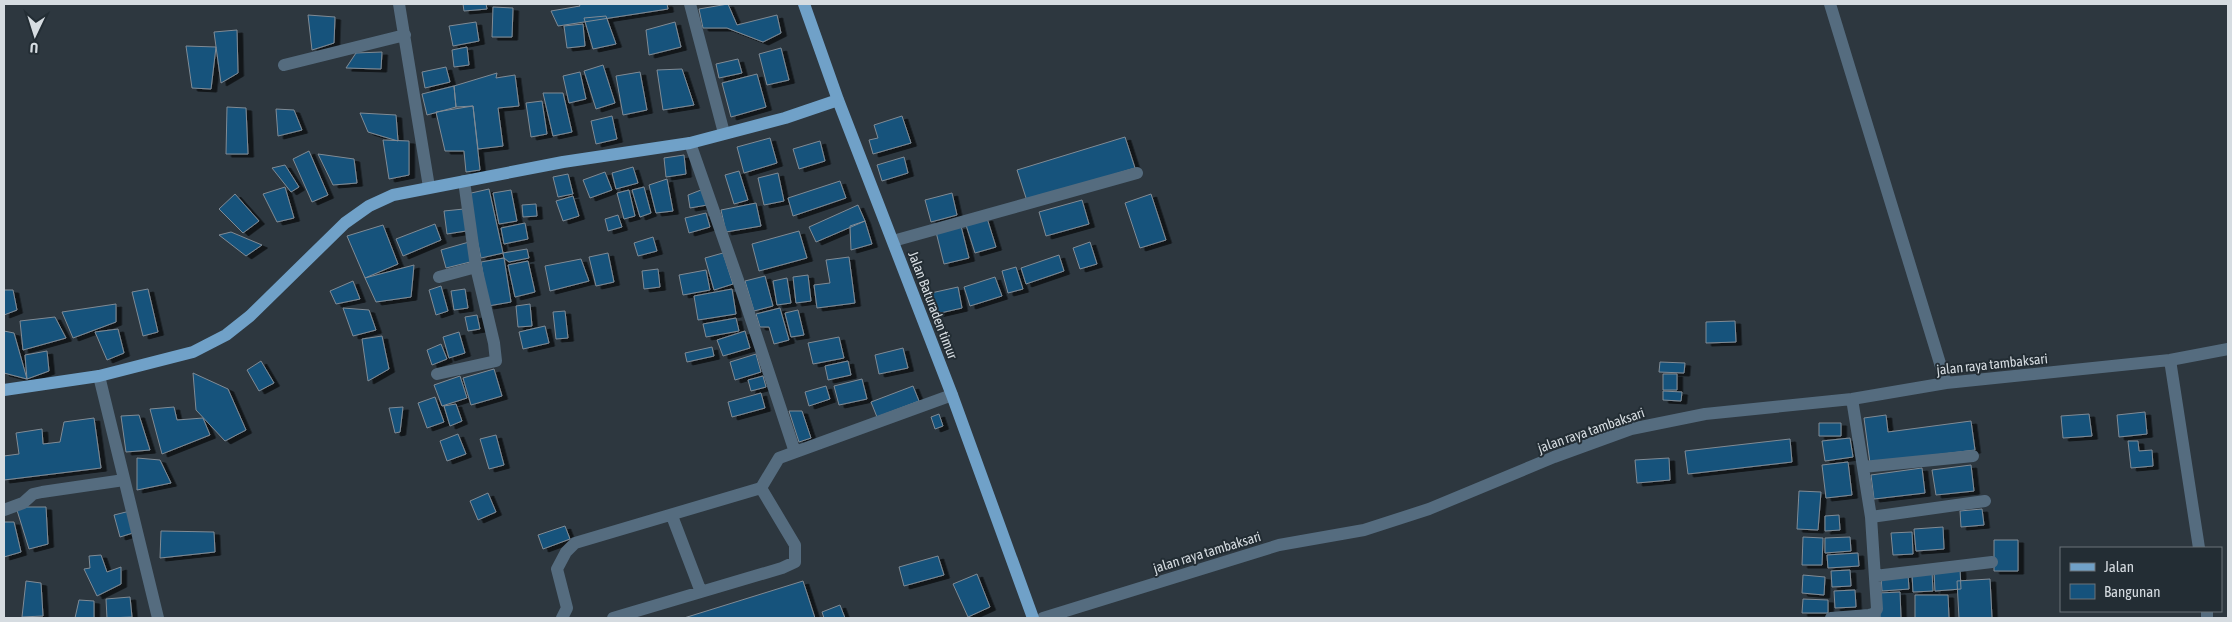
<svg xmlns="http://www.w3.org/2000/svg" width="2232" height="622" viewBox="0 0 2232 622" font-family="'Asap Condensed',sans-serif">
<style>
.building{fill:#15527c;stroke:#808b95;filter:url(#shadow)}
.lines{fill:none;stroke-linecap:round;stroke-linejoin:round}
.minor{stroke:#556c7f;stroke-width:12}
.major{stroke:#70a1c8;stroke-width:12}
.labels{text-anchor:middle;dominant-baseline:central;stroke-width:4;stroke-linejoin:round;paint-order:stroke}
.street-label{font-size:14px;fill:#d6dce1;stroke:#232d34}
</style>
<defs>
<filter id="shadow"><feDropShadow dx="5.5" dy="3" stdDeviation="0" flood-color="#0009"/></filter>
</defs>
<rect width="100%" height="100%" fill="#2d373f"/>
<path class="building" d="M463 4H486L487 9 464 11Z
M579 4H667L668 9 558 26 551 11 580 6Z
M728 4 737 25 777 15 781 33 763 42 727 28H703L699 9Z
M493 7 513 8 512 37H492Z
M308 15 335 17 334 43 312 50Z
M606 16 616 44 593 49 584 18Z
M476 22 479 41 453 46 449 26Z
M675 22 681 47 649 55 646 30Z
M583 24 585 46 567 48 564 26Z
M237 30 238 73 221 83 214 32Z
M186 46 216 47 211 89 192 88Z
M467 47 469 65 454 67 452 50Z
M781 48 789 80 767 85 759 54Z
M382 52 381 69 346 68 356 53Z
M738 59 742 73 719 78 716 64Z
M603 65 615 103 596 109 584 71Z
M446 67 450 82 425 88 422 72Z
M682 69 694 105 663 110 657 70Z
M580 72 586 99 569 103 563 76Z
M640 72 647 110 623 115 616 76Z
M497 73 496 78 515 75 519 106 498 108 503 146 478 149 473 106 456 107 454 86Z
M757 74 766 107 731 117 722 83Z
M454 86 456 107 427 115 422 94Z
M543 93H563L572 132 553 136Z
M542 101 547 134 531 137 526 103Z
M473 106 480 170 466 172 464 151H445L436 112Z
M227 107 246 108 248 154H226Z
M276 109 294 110 302 130 278 136Z
M360 113 396 115 398 141 368 132Z
M612 116 617 139 596 144 591 121Z
M902 116 911 143 873 154 869 140 878 138 874 125Z
M1125 137 1135 168 1027 201 1017 170Z
M770 138 777 163 744 173 737 147Z
M383 140 409 141V175L389 179Z
M820 141 825 161 799 169 793 149Z
M309 151 328 195 312 202 293 159Z
M318 154 354 159 357 183 333 185Z
M684 155 686 174 666 177 664 158Z
M904 157 908 173 882 181 877 165Z
M285 165 299 187 291 192 272 168Z
M633 167 638 183 616 189 612 173Z
M739 171 748 200 734 204 725 175Z
M605 172 612 190 590 198 583 180Z
M778 173 784 201 764 205 758 178Z
M568 174 573 194 558 197 553 177Z
M667 179 673 211 656 213 649 185Z
M840 181 846 198 793 216 788 198Z
M285 187 294 218 277 222 263 194Z
M644 187 651 213 640 217 632 190Z
M489 189 503 253 481 258 467 194Z
M511 190 517 221 499 224 493 193Z
M629 190 635 216 624 219 617 193Z
M701 190 707 205 690 208 688 195Z
M952 193 957 215 931 222 925 200Z
M235 194 259 221 243 233 219 209Z
M1151 194 1166 240 1140 248 1125 203Z
M573 196 579 216 563 221 556 201Z
M1082 200 1089 224 1046 236 1039 212Z
M756 203 761 226 726 232 721 210Z
M536 204 537 216 523 217 522 205Z
M858 205 865 221 816 242 809 227Z
M464 209 466 231 447 234 444 211Z
M706 213 710 227 689 233 685 218Z
M618 215 622 227 608 231 605 219Z
M987 218 996 247 975 253 966 225Z
M865 221 872 244 851 250 850 226Z
M525 223 528 239 504 244 501 228Z
M435 224 441 240 403 256 396 239Z
M383 225 398 264 365 278 347 236Z
M961 226 969 258 944 264 936 232Z
M799 231 807 258 759 271 752 244Z
M231 232 262 245 246 256 219 235Z
M653 237 657 251 638 256 634 243Z
M469 242 474 261 446 268 441 250Z
M1090 242 1097 264 1080 269 1073 248Z
M527 249 529 258 509 262 504 258 503 253Z
M608 253 614 282 596 286 589 257Z
M723 253 733 284 714 290 705 258Z
M1059 255 1064 271 1026 284 1021 268Z
M849 257 855 303 817 308 814 285 830 283 826 260Z
M504 258 511 302 488 306 481 262Z
M581 259 589 281 550 291 545 266Z
M528 261 535 292 515 297 508 265Z
M414 265 411 297 376 302 365 278Z
M1016 267 1023 289 1008 293 1002 271Z
M658 269 660 287 644 289 642 271Z
M706 270 710 290 683 295 679 275Z
M808 275 811 301 796 303 793 277Z
M765 276 773 306 754 311 745 281Z
M995 277 1002 296 970 306 964 287Z
M787 278 791 303 777 305 773 281Z
M353 281 360 299 336 304 330 291Z
M441 286 448 311 436 315 429 290Z
M958 287 962 308 936 314 931 293Z
M148 289 158 332 143 336 132 292Z
M465 289 468 308 454 310 451 291Z
M732 289 736 314 698 320 694 296Z
M4 290H13L17 310 4 315Z
M116 304V322L73 338 62 312Z
M530 304 532 326 518 327 516 306Z
M343 308 369 310 376 330 353 336Z
M780 308 789 340 774 344 769 327H760L756 314Z
M798 310 804 335 791 337 785 313Z
M565 311 568 338 556 339 553 312Z
M477 315 480 329 468 331 465 317Z
M55 317 66 338 23 350 20 321Z
M736 318 739 331 706 337 703 324Z
M1735 321 1736 342 1706 343V322Z
M545 326 549 343 523 349 519 332Z
M118 329 124 353 107 360 95 332Z
M4 331 14 333 27 379 4 373Z
M745 331 750 348 723 356 717 340Z
M459 332 465 353 449 358 443 337Z
M382 336 389 369 368 381 362 339Z
M839 337 844 358 813 364 808 343Z
M441 344 447 359 432 365 427 350Z
M712 347 714 356 687 362 685 353Z
M903 348 908 368 879 374 875 355Z
M47 351 49 371 27 379 25 355Z
M756 354 761 372 735 380 730 362Z
M261 361 274 383 259 391 247 370Z
M848 361 851 375 828 380 825 366Z
M1660 362 1685 363 1684 373 1659 372Z
M494 369 502 396 471 405 463 378Z
M193 373 228 389 246 430 225 441 196 410Z
M1663 374H1677V390H1663Z
M460 376 467 398 442 406 434 385Z
M763 376 766 387 751 391 748 380Z
M862 379 867 399 839 405 834 386Z
M826 386 830 399 809 406 805 392Z
M913 386 919 401 877 417 871 402Z
M1663 391 1682 392 1681 401 1663 400Z
M761 393 765 408 732 417 728 402Z
M435 397 444 422 427 428 418 403Z
M456 404 462 421 450 426 444 406Z
M174 407 177 420 203 418 210 435 162 454 150 409Z
M403 407 400 432 395 433 389 408Z
M789 411H802L811 438 799 442Z
M2145 412 2147 434 2119 437 2117 415Z
M939 414 943 426 935 429 931 417Z
M2089 414 2092 436 2063 438 2061 416Z
M139 415 150 450 126 452 121 416Z
M1886 415 1888 432 1971 421 1975 450 1870 463 1864 418Z
M94 418 101 468 4 480V456L19 454 16 433 42 429 43 444 60 442 64 422Z
M1819 423H1841V436H1819Z
M458 434 466 454 447 461 440 441Z
M496 435 504 465 489 469 480 439Z
M1850 438 1853 457 1825 461 1822 441Z
M1790 439 1792 462 1688 474 1685 451Z
M2128 441H2138L2139 451 2152 450 2153 466 2131 468Z
M137 458 160 460 171 483 137 490Z
M1669 458 1670 480 1637 483 1635 460Z
M1848 462 1852 495 1826 498 1822 465Z
M1971 465 1974 491 1936 495 1932 470Z
M1922 468 1925 493 1874 499 1871 475Z
M1799 491 1821 492 1818 530 1797 529Z
M488 493 496 512 478 520 470 501Z
M16 507H46L48 544 29 549Z
M1982 509 1984 525 1961 527 1960 511Z
M130 511 136 532 120 537 114 515Z
M1839 515 1840 530 1825 531V516Z
M4 522H14L21 552 4 557Z
M565 526 570 539 543 549 538 535Z
M1943 527 1944 549 1916 551 1914 529Z
M161 531 214 532 215 552 160 558Z
M1912 532 1913 554 1893 555 1891 533Z
M1803 537 1823 538 1822 565H1802Z
M1850 537 1851 551 1825 553V538Z
M1994 540H2018V571H1994Z
M1858 553 1859 566 1828 568 1827 555Z
M101 555 107 572 121 567V584L97 596 84 569 90 568 89 556Z
M938 556 944 575 904 586 899 567Z
M1960 569 1961 589 1935 591 1934 571Z
M1850 570 1851 586 1832 587 1831 571Z
M1932 572 1933 591 1913 592 1912 574Z
M977 574 990 607 968 617 953 584Z
M1908 574 1909 589 1882 591 1881 576Z
M1803 575 1825 577 1824 595 1802 593Z
M1990 579 1992 618H1959L1957 581Z
M26 581 41 583 43 616 22 617Z
M803 581 815 618H684Z
M1855 590 1856 607 1835 608 1834 591Z
M1900 592 1901 618H1880L1879 593Z
M1915 595H1948L1949 618H1915Z
M130 597 132 617 107 618 106 599Z
M1803 599 1828 600V613H1802Z
M79 600 94 601V618H75Z
M840 605 845 618H824L822 612Z"/>
<g class="lines">
<path class="minor" d="M399 4 429 187
M690 4 724 133
M1830 4 1946 383
M284 65 405 35
M690 143 739 283 795 452
M893 241 1137 173
M439 277 476 267
M2170 360 2199 548
M437 374 496 361 494 343 476 267 464 181
M99 376 158 618
M1863 467 1973 456
M4 510 23 503 33 494 42 492 124 480
M672 516 701 592
M1871 517 1985 501
M1875 576 1992 562
M2207 611V618
M562 618 567 608 557 569 566 552 575 543 761 488 779 458 952 395
M613 618 782 568 795 562V545L761 488
M1043 618 1279 545 1364 530 1429 509 1554 457 1631 429 1705 414 1852 399 1946 383 2170 360 2228 349
M1831 618 1869 615 1874 614 1877 609 1871 517 1852 399"/>
<path class="major" d="M804 4 838 100 952 395 1033 618
M4 390 99 376 193 352 226 335 250 316 345 223 369 206 393 195 563 162 690 143 785 118 838 100"/>
</g>
<g class="labels">
<g class="street-label">
<text transform="translate(933 305) rotate(69)">Jalan Baturaden timur</text>
<text transform="translate(1992 364) rotate(-6)">jalan raya tambaksari</text>
<text transform="translate(1591 430) rotate(-19)">jalan raya tambaksari</text>
<text transform="translate(1207 552) rotate(-17)">jalan raya tambaksari</text>
</g>
</g>
<rect width="2232" height="622" fill="none" stroke="#d6dce1" stroke-width="10"/>
<rect x="2060" y="547" width="162" height="65" fill="#232d34" stroke="#6b7379"/>
<rect x="2070" y="563" width="25" height="8" fill="#70a1c8" stroke="#6b7379"/>
<text x="2104" y="572" font-size="15" fill="#d6dce1">Jalan</text>
<rect x="2070" y="584" width="25" height="15" fill="#15527c" stroke="#6b7379"/>
<text x="2104" y="597" font-size="15" fill="#d6dce1">Bangunan</text>
<g transform="translate(35 35) rotate(184)" stroke="#232d34" stroke-width="4" paint-order="stroke">
<path d="M0-4L9 19L0 12L-9 19Z" fill="#d6dce1"/>
<text y="-8" font-size="14" font-weight="bold" text-anchor="middle" fill="#d6dce1">U</text>
</g>
</svg>
